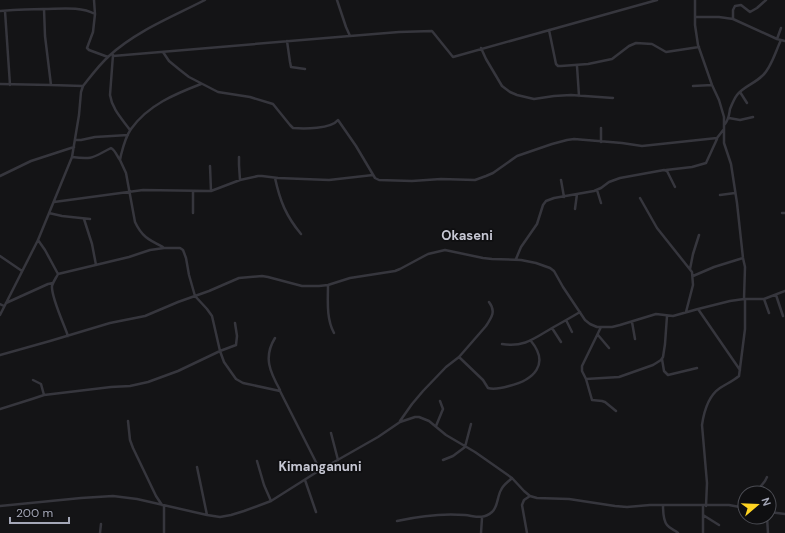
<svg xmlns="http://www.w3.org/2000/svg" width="785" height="533" viewBox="0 0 785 533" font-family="'DM Sans',sans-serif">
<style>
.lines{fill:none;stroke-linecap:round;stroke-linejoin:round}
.minor{stroke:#36363d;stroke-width:2.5}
.labels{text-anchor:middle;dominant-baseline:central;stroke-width:3.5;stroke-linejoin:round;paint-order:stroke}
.quarter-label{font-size:13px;font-weight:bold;fill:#c6c7d3;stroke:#0f0f11}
</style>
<rect width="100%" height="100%" fill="#141416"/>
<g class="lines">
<path class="minor" d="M94 0 95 14 93 32 87 48 89 50 108 57
M337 0 346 27 350 36 399 32 432 31 453 57 657 0
M695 0V25L698 45 712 85 719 100 724 117V143L731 164 737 203 743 258 745 267 744 299
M44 9 45 36 51 85
M0 11C14 10 29 9 43 9 60 9 80 6 95 14
M5 11 10 85
M695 17H719L733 19 777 39 785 41
M733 19V10L735 6 741 5 750 12 757 8 766 0
M549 30 556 64 558 66H561L588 64 612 59 629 46 636 43 652 44 666 52 699 47
M777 39 781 28
M287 41 290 62 291 67 305 69
M481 48 486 59 502 86 510 92 517 95 534 99 554 96 571 95 613 98
M163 52 169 61 180 70 189 77 218 92 250 97 273 104 290 125 293 128C304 129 331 129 338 120L356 146 375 178 379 180 412 181 441 179 475 180 486 176 493 173 517 156 552 144 567 140 574 139 622 143 642 146 717 138 724 129
M113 55 110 95C112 109 122 119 130 130
M113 56 350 36
M577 66 579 96
M0 84 51 85 83 86
M693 86 712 85
M740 92 747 103
M729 118 740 120 753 117
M725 124C729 119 729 115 730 109 732 104 734 99 737 95 744 86 754 84 762 76 771 69 776 50 781 40
M601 128V142
M75 140H81L95 137 128 135
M72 157C94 160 93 157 111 148 115 150 117 156 120 160
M239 157V165L240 180
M210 166 211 191
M666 170 692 167 706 163 717 139
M0 176 31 161 74 147
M275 178C280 201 286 216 301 234
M561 180 564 197
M597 190 601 203
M720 195 735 193
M640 198 657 228 692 272 693 285 686 312
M54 202 143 190 211 191 240 180 258 176H262L278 178 329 180 373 175
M575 209 577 194
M49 213 62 216 90 219
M193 213V191
M782 213H785
M84 219 92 244 96 265
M38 240 45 250 58 274
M163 247C149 240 142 237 135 222L126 173 120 160 121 155C123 147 126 136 131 129 148 105 175 94 201 84
M0 256 22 271
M516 259 521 247 537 224 543 205 546 201 554 198 594 191 601 188 609 182 620 178 664 170 667 171 675 187
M690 269 693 254 699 235
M693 276 714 267 743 258
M328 285C328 300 326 318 334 333
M776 295 783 316
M764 299 769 313
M6 303 48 284 53 283
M0 304 4 306
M698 309 740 370
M0 315 38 240 72 157 79 115 81 92 83 86C91 76 99 65 109 56 136 31 172 17 205 0
M566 320 572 332
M632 322 635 339
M601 327 582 366V371L586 379 592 400 602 401 605 402 616 411
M552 328 561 342
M598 335 609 348
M68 336C64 324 51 297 52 286 53 282 56 278 58 274L129 257 150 250 164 248H180L183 250 186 258 189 275 195 296 207 309 212 316 220 351 224 362 231 372 236 379 243 383 280 391 320 470
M275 338C263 357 270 372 280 390
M502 344C523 348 535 338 552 328 561 323 570 318 580 312
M0 355 50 341 110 323 145 316 178 302 209 291 239 278 262 276 268 277 302 286H319L328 285 350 278 395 271 400 269 428 254 445 250 483 258 492 259 521 260 536 263 550 268 554 271 563 287 585 320 590 324 597 327H612L620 325 656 314 673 316 698 309 730 301 744 299H764L785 291
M459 357 483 380 488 388C494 390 502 388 509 386 534 380 550 364 531 341
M662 359 664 371 668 375 697 368
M586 379 619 377 653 365 661 360 663 357 665 344 667 316
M33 380 41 384 44 395
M0 409 32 399 44 395 111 387 130 386 148 382 178 371 220 351 236 345 237 336 235 323
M128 421 130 440 133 448 156 496 162 505
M400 421 412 404 423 391 446 367 459 357 486 326C492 317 496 311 489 302
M436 426 443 409 440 401
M331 433 338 460
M443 460 453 456 465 447 471 424
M257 461 264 485 271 501
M197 467 207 515
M305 480 316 512
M762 493 761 486 765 481 767 477
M663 505C663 511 663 520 667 525 670 529 675 530 678 533
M0 506 81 498 113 496 137 499 207 515 220 517 231 515 244 511 271 501 320 470 378 437 400 422 415 417H419L429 421 446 435 475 452 512 478 524 491 530 496 537 498 569 499 615 506 627 507 650 505H729L745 508
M164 506V533
M706 506 707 483 702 425C704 411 708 396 720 388 726 384 733 381 739 376L745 329V299
M769 512 785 514
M703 515 719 525
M767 517 768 533
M397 521C419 516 442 513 465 515 475 516 483 520 492 512 498 507 497 497 501 490 503 485 508 482 512 478
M100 533 101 524
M481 533 482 518
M527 533 522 505 524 500 530 496
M703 533V505"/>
</g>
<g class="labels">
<g class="quarter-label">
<text x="467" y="235">Okaseni</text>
<text x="320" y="466">Kimanganuni</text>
</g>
</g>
<g transform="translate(757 505) rotate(71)"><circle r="19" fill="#0f0f11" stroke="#4b4c53"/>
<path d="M0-3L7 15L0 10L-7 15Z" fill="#ffd422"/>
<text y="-6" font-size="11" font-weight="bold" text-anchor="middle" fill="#a4a7b7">N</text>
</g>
<path d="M10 517v6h59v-6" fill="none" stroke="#a4a7b7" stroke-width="2"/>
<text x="16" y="517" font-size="12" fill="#a4a7b7" stroke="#0f0f11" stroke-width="3" paint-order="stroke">200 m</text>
</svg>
